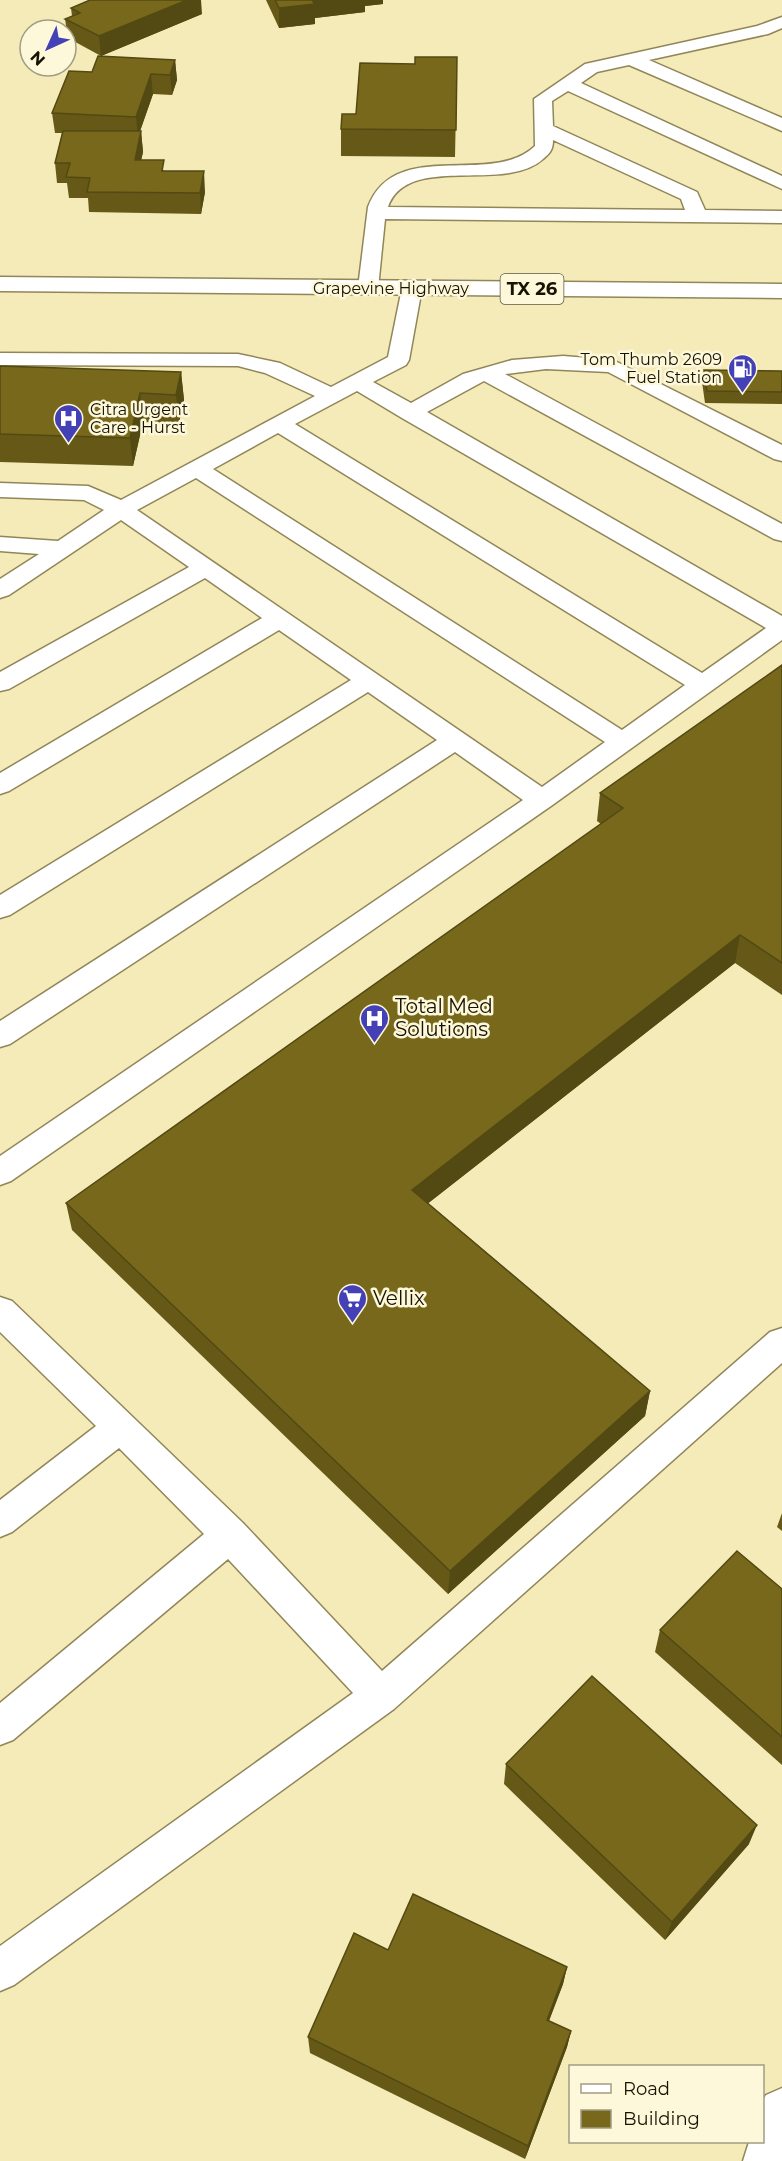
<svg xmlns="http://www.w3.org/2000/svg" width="782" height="2161" viewBox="0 0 782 2161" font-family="Montserrat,sans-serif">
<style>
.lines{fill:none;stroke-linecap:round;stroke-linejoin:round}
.service-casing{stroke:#908658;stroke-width:3}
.minor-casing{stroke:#908658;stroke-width:3}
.primary-casing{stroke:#908658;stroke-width:3}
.service{fill:#fff;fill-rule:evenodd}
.minor{fill:#fff;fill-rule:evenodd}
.primary{fill:#fff;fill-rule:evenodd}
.wall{fill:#665917}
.shaded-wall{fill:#534913}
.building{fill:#77681b;stroke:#534913;stroke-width:1.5}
.labels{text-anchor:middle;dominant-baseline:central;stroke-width:5;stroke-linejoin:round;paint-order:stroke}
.far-street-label{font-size:16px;fill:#171302;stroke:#fef8db}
.far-poi-label{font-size:16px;fill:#171302;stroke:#fef8db;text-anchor:end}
.shield{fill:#fef8db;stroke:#5c5843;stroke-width:1.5}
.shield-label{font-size:18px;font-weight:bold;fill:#171302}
.poi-label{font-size:20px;fill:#171302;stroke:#fef8db;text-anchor:start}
</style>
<rect width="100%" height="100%" fill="#f5ebb9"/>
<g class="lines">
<defs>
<path id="service" d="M782 17V28L768 34 649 60 782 118V131L629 65 597 72 581 83 782 176V189L568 91 552 101 553 126 697 192 705 210 782 211V223L385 219 378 288 375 292 368 294 361 292 358 288 368 207C395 136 491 188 535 146L534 99 585 64 757 26ZM553 140 681 199 685 210 388 207C407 152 505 194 543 159 550 153 553 150 553 140Z
M412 282 419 284 422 288 409 360 406 365 373 382 411 403 463 374 512 360 563 356 613 360 782 445V461L774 459 608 372 546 369 505 374 782 524V541L774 539 484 381 427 412 782 616V640L551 806 11 1181 0 1185V1156L523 800 455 752 10 1044 0 1047V1021L437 740 368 692 10 915 0 918V895L351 680 279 630 9 791 0 794V773L262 618 205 578 9 689 0 691V672L189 567 121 520 9 595 0 598V579L39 554 0 551V537L58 541 104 510 84 500 0 497V483L88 486 121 500 315 396 265 373 238 366 0 365V353L238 354 280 363 331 387 388 357 402 288 405 284ZM357 391 402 418 766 628 702 673 295 424ZM278 433 685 685 622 730 213 469ZM196 478 605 742 542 787 137 510Z
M0 1297 12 1301 243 1523 382 1671 770 1332 782 1328V1363L394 1709 14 1985 0 1991V1946L353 1693 228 1559 13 1740 0 1745V1703L204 1534 119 1448 12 1532 0 1537V1500L96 1426 0 1332Z"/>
<path id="minor" d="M782 2088V2161H743L749 2142H762V2102L766 2095Z"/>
<path id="primary" d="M0 277 782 284V298L0 291Z"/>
</defs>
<use href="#service" class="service-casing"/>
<use href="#minor" class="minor-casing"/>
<use href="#primary" class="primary-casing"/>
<use href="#service" class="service"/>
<use href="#minor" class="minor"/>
<use href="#primary" class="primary"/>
</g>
<path class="wall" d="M266 0H383V4L365 6V12L315 18V24L279 28Z
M71 8 202 14 101 56 68 38 65 19 72 16Z
M457 57 455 157 341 156V129L356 114 415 64Z
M175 60 177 80 172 95 153 94 140 131H141L143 152 141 160 165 171 205 192 201 214 89 212 88 198H69L67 183H57L55 163 62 133H55L52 113Z
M0 366 181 372 184 400 179 423 143 422 133 466 0 462Z
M704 370 782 371V404L705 403 702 382Z
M782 665V995L735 963 428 1203 650 1391 645 1416 448 1594 72 1230 66 1203 601 824 597 821 600 793Z
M782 1513V1531L777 1527Z
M782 1589V1765L655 1652 660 1630Z
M506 1764 749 1844 665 1940 504 1784Z
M388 1950 567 1967 563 1984 549 2021 571 2031 567 2047 525 2159 310 2053 308 2037Z"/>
<path class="shaded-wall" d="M187 0H201L202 14 101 56 99 36Z
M312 0H383V4L365 6V12L315 18V24L279 28V8Z
M175 60 177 80 172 95 170 75Z
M151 74 153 94 138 137 136 117Z
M141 131 143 152 137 180 135 160Z
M204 171 205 192 201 214 200 193Z
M181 372 184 400 179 423 176 395Z
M140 393 143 422 133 466 130 438Z
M740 935 735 963 412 1216V1190Z
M650 1391 645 1416 448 1594 450 1571Z
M757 1825 749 1844 665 1940 672 1922Z
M567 1967 563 1984 543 2036 547 2020Z
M571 2031 567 2047 525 2159 528 2146Z"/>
<path class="building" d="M90 0H187L99 36 65 19 80 13 71 8Z
M275 0H312L315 4 279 8Z
M98 56 175 60 170 75 151 74 136 117 52 113 69 71 92 72Z
M415 57H457L456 130 341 129 342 114H356L360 63 415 64Z
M63 131H141L135 160H164L162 171H204L200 193 87 192 90 178 66 177 70 163H55Z
M0 366 181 372 176 395 140 393 130 438 0 434Z
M704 370 782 371V392L707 391Z
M782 665V963L740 935 412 1190 650 1391 450 1571 66 1203 623 808 600 793Z
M737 1551 782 1589V1737L660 1630Z
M592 1676 757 1825 672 1922 506 1764Z
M413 1894 567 1967 547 2020 571 2031 528 2146 308 2037 354 1933 388 1950Z"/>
<defs>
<symbol id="fuel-pin" viewBox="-11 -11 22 30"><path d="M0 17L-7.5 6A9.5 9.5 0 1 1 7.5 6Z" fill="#4440b6" stroke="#fef8db"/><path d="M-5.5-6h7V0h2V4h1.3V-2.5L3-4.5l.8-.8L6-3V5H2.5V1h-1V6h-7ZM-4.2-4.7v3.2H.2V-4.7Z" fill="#fff"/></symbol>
<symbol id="hospital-pin" viewBox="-11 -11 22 30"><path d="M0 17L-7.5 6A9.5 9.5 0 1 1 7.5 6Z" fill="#4440b6" stroke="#fef8db"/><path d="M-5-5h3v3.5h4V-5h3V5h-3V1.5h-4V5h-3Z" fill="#fff"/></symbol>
<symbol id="supermarket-pin" viewBox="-11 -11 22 30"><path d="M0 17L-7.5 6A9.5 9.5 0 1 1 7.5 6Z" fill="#4440b6" stroke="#fef8db"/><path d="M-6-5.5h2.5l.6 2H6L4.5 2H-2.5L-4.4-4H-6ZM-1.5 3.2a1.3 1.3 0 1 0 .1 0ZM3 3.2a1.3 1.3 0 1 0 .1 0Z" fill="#fff"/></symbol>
</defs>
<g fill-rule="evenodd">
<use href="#fuel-pin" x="726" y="352" width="33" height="45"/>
<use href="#hospital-pin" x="52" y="402" width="33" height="45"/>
<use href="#hospital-pin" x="358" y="1002" width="33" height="45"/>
<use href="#supermarket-pin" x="336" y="1282" width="33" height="45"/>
</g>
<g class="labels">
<g class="far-street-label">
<text x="391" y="288">Grapevine Highway</text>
</g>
<g class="far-poi-label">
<text x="722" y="359">Tom Thumb 2609<tspan x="722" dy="18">Fuel Station</tspan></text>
<text x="90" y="409" text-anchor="start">Citra Urgent<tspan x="90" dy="18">Care - Hurst</tspan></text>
</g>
<rect class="shield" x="500.5" y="274" width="63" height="30" rx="4.5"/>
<g class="shield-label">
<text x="532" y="289">TX 26</text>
</g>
<g class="poi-label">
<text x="395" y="1006">Total Med<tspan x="395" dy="23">Solutions</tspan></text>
<text x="373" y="1298">Vellix</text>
</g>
</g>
<rect x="569" y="2065" width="195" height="78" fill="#fef8db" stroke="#a29c84" stroke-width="1.5"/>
<rect x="581" y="2084" width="30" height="9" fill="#ffffff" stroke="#a29c84" stroke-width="1.5"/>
<text x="623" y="2095" font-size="18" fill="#171302">Road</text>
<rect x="581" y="2110" width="30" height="18" fill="#77681b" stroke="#a29c84" stroke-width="1.5"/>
<text x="623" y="2125" font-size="18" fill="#171302">Building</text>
<g transform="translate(48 48) rotate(225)"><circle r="28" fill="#fef8db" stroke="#a29c84" stroke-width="1.5"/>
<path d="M0-4.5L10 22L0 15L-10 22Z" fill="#4440b6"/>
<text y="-9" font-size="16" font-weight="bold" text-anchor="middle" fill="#171302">N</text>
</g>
</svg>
